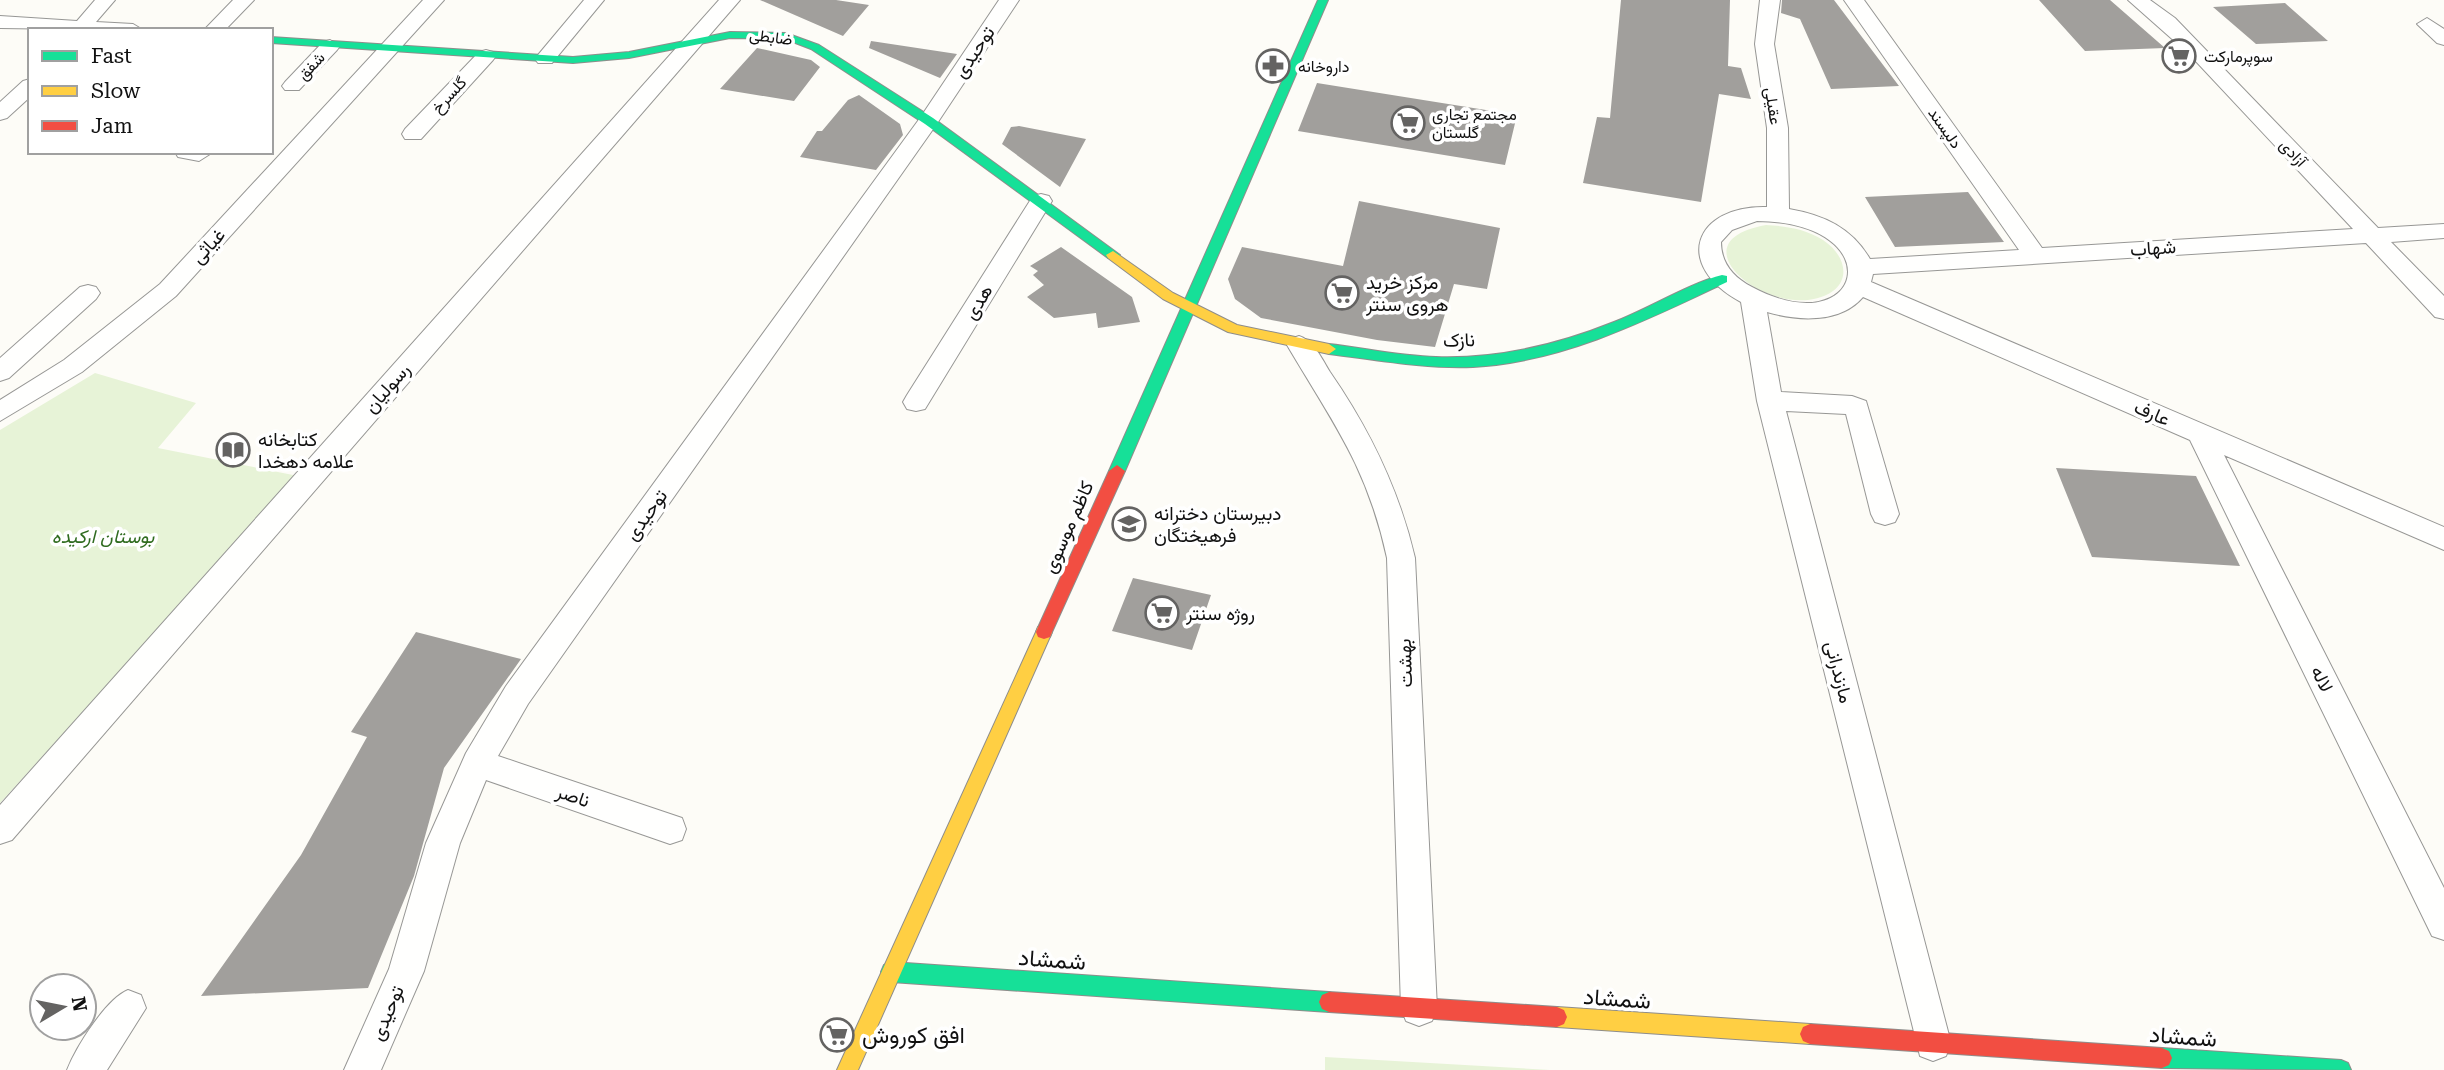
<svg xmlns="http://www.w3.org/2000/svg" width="2444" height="1070" viewBox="0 0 2444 1070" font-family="'Roboto Serif',Vazirmatn,serif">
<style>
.green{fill:#e7f3d7}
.building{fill:#a19f9c}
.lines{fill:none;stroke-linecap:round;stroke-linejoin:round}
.street-casing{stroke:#979795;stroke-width:2}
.fast-casing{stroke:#8e8d8b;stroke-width:2}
.slow-casing{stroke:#8e8d8b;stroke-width:2}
.jam-casing{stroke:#8e8d8b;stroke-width:2}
.street{fill:#fffffe;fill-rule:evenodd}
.fast{fill:#16e098;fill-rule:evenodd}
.slow{fill:#ffcf43;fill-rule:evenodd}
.jam{fill:#f24e42;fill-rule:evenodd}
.labels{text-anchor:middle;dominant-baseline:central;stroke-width:7;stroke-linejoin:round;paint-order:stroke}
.far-street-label{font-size:16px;fill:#111;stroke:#fff}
.far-poi-label{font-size:16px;fill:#111;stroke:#fff;text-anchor:start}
.street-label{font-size:19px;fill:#111;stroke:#fff}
.poi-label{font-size:19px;fill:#111;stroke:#fff;text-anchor:start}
.park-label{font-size:19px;font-style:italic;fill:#2f6b1f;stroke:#fff}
.near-street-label{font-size:23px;fill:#111;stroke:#fff}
.near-poi-label{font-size:23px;fill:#111;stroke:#fff;text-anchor:start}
</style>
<rect width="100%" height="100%" fill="#fdfcf7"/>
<path class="green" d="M1766 225C1786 226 1806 229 1823 240 1850 258 1852 289 1818 298 1762 314 1675 241 1766 225Z
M95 373 196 403 158 448 298 476 0 803V430Z
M1325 1057 1550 1070H1325Z"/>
<path class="building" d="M760 0H836L869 5 843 36Z
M1621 0H1730L1728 66 1741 68 1751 99 1719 94 1701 202 1583 183 1597 117 1610 118Z
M1782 0H1834L1899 86 1831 89 1800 19 1781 13Z
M2039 0H2110L2165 48 2085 51Z
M2285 3 2328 41 2256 44 2213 7Z
M871 41 957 54 940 78 869 48Z
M757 48 811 60 820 67 794 101 720 89Z
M1317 83 1517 115 1505 165 1298 131Z
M859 95 900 124 903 135 876 170 800 157 817 131H822L848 100Z
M1019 126 1086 139 1060 187 1002 144 1011 127Z
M1968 192 2004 242 1895 247 1865 197Z
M1359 201 1500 228 1487 289 1454 284 1435 347 1377 340 1261 318 1235 299 1228 279 1242 247 1343 266Z
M1061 247 1132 297 1140 322 1098 328 1096 313 1054 318 1027 297 1044 285 1033 275 1038 271 1030 266Z
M2056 468 2196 476 2240 566 2092 557Z
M1133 578 1211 595 1192 650 1112 631Z
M416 632 521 659 444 768 414 876 368 988 201 996 301 855 367 737 351 732Z"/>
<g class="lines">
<defs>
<path id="street" d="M95 0H115L96 22 133 24 143 30 0 28V16L77 21Z
M233 0H254L225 30H204Z
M423 0H444L176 296 82 372 0 421V400L64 360 160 284Z
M584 0H604L552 63H538L535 59 538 55Z
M719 0H740L12 840 0 844V805Z
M999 0H1019L936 125 528 704 498 756 682 818 686 829 682 840 670 844 486 780 460 843 424 971 381 1070H344L389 969 426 843 466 753 506 686 920 118Z
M1760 0H1780L1774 44 1788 128 1789 209C1824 215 1852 228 1870 259L2019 250 1844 0H1864L2042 248 2353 229 2189 54 2128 0H2150L2175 18 2378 228 2444 224V238L2391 242 2444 296V319L2435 317 2366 243 1873 274 1871 282 2444 527V550L2224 455 2444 888V940L2432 936 2190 440 1863 297C1840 324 1797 321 1767 312L1781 392 1852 396 1866 401 1899 514 1895 522 1885 525 1875 522 1871 514 1846 414 1786 411 1951 1043 1946 1056 1933 1061 1920 1056 1757 401 1741 302C1672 265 1694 205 1767 207V128L1755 44ZM1757 221C1894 223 1863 346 1752 287 1733 277 1721 263 1721 242L1732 230Z
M2427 18 2444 29V45L2437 43 2417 24Z
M330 40 340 46 337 50 299 90H285L282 86 285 82 323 42Z
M486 50 493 52 496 56 493 60 421 139H405L402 134 405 129 479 52Z
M30 79V97L7 118 0 120V102L23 81Z
M175 152H209L210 154 199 161 178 157Z
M1041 194 1049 196 1052 201 925 409 916 411 907 409 903 402 907 395 1033 196Z
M88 285 96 287 100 293 96 299 9 378 0 381V358L80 287Z
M1299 336C1314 341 1322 359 1330 372 1370 430 1399 489 1415 558L1437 1008 1432 1021 1419 1026 1406 1021 1401 1008 1387 558C1367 466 1333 423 1287 345L1290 339Z
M128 990 141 995 146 1008 107 1070H67C76 1047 106 999 128 990Z"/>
<path id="fast" d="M1318 0H1328L1125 471 1117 477 1112 475 1109 471Z
M730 32 786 33 819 45 933 118 1120 255 1118 258H1108L925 124 811 49 785 39 730 38 629 58 573 63 271 43V37L573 57 629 52Z
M1722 275 1727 276V282C1647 320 1563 362 1473 367 1425 369 1377 360 1329 354L1322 349 1329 344C1364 348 1400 356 1436 357 1497 359 1557 345 1614 322 1648 309 1688 284 1722 275Z
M891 962 1329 992 1336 995 1339 1002 1336 1009 1329 1012 891 982 884 979 881 972 884 965Z
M2162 1048 2341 1060 2348 1063 2351 1070 2162 1068 2155 1065 2152 1058 2155 1051Z"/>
<path id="slow" d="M1113 251 1173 293 1237 325 1329 344 1336 349 1329 354 1228 332 1163 299 1108 258 1106 255Z
M1044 625 1050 627 1052 632 858 1070H837L1036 632 1038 627Z
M1557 1007 1810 1024 1817 1027 1820 1034 1817 1041 1810 1044 1557 1027 1550 1024 1547 1017 1550 1010Z"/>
<path id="jam" d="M1117 465 1125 471 1052 632 1050 637 1044 639 1038 637 1036 632 1109 471Z
M1329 992 1557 1007 1564 1010 1567 1017 1564 1024 1557 1027 1329 1012 1322 1009 1319 1002 1322 995Z
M1810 1024 2162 1048 2169 1051 2172 1058 2169 1065 2162 1068 1810 1044 1803 1041 1800 1034 1803 1027Z"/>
</defs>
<use href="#street" class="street-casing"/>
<use href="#fast" class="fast-casing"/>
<use href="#slow" class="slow-casing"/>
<use href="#jam" class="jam-casing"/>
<use href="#street" class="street"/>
<use href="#fast" class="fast"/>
<use href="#slow" class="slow"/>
<use href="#jam" class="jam"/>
</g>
<defs>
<symbol id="supermarket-ring" viewBox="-11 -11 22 22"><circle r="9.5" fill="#fff" stroke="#646362" stroke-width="1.5"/><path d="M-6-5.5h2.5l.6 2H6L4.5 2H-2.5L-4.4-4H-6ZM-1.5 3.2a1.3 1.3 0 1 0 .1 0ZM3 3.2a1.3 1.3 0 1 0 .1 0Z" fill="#646362"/></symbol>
<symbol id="pharmacy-ring" viewBox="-11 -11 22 22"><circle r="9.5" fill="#fff" stroke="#646362" stroke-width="1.5"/><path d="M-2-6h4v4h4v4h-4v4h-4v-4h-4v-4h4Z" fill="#646362"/></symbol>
<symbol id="library-ring" viewBox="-11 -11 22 22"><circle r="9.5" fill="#fff" stroke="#646362" stroke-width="1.5"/><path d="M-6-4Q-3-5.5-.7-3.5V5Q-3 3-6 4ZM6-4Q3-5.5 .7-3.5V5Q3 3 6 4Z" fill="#646362"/></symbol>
<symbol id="school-ring" viewBox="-11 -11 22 22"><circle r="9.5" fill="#fff" stroke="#646362" stroke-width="1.5"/><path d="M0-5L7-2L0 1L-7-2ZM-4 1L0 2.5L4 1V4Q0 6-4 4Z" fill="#646362"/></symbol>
</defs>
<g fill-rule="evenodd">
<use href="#supermarket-ring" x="2160" y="37" width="38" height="38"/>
<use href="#pharmacy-ring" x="1254" y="47" width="38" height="38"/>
<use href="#supermarket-ring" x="1389" y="104" width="38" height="38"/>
<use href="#supermarket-ring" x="1323" y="274" width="38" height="38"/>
<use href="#library-ring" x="214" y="431" width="38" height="38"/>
<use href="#school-ring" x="1110" y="505" width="38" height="38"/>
<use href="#supermarket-ring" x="1143" y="594" width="38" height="38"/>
<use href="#supermarket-ring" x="818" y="1016" width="38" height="38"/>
</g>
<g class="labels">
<g class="far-street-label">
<text transform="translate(771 37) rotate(7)">ضابطی</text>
<text transform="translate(311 66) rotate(-47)">شفق</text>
<text transform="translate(449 95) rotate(-47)">گلسرخ</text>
<text transform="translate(1773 106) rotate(81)">عقیلی</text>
<text transform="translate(1945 128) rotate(55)">دلپسند</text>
<text transform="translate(2293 153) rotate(47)">آزادی</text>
</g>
<g class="far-poi-label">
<text x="2204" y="56">سوپرمارکت</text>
<text x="1298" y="66">داروخانه</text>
<text x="1432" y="114">مجتمع تجاری<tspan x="1432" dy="18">گلستان</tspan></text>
</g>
<g class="street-label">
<text transform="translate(974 52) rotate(-56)">توحیدی</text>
<text transform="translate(208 246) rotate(-47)">غیاثی</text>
<text transform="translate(2153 248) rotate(-4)">شهاب</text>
<text transform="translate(978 302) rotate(-58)">هدی</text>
<text transform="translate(1459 340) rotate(-2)">نازک</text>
<text transform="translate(387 388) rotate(-49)">رسولیان</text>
<text transform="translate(2152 413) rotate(23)">عارف</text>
<text transform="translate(646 515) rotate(-54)">توحیدی</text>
<text transform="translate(1068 527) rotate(-66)">کاظم موسوی</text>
<text transform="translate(1405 663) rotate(-92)">بهشت</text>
<text transform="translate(1839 672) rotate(76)">مازندرانی</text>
<text transform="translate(2322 679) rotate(64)">لاله</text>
<text transform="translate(573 796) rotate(19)">ناصر</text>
<text transform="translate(387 1013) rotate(-67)">توحیدی</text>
</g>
<g class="poi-label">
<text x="1366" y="282">مرکز خرید<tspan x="1366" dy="22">هروی سنتر</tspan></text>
<text x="258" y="439">کتابخانه<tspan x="258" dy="22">علامه دهخدا</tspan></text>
<text x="1154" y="513">دبیرستان دخترانه<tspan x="1154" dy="22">فرهیختگان</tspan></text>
<text x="1186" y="613">روژه سنتر</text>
</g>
<g class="park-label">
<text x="103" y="536">بوستان ارکیده</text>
</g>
<g class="near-street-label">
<text transform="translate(1052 960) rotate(4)">شمشاد</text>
<text transform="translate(1617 999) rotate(4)">شمشاد</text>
<text transform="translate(2183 1037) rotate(4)">شمشاد</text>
</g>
<g class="near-poi-label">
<text x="862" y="1035">افق کوروش</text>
</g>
</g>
<rect x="28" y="28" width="245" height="126" fill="#ffffff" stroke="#a0a0a0" stroke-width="2"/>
<rect x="42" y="51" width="35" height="10" fill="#16e098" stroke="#a0a0a0" stroke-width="2"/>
<text x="91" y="63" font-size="21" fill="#111111">Fast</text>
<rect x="42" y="86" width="35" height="10" fill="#ffcf43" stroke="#a0a0a0" stroke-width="2"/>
<text x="91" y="98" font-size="21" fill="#111111">Slow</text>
<rect x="42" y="121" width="35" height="10" fill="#f24e42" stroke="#a0a0a0" stroke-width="2"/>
<text x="91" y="133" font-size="21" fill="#111111">Jam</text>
<g transform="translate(63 1007) rotate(80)"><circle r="33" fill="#ffffff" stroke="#a0a0a0" stroke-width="2"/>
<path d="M0-5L12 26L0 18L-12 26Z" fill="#646362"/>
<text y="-10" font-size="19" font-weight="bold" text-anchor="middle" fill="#111111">N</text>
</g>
</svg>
